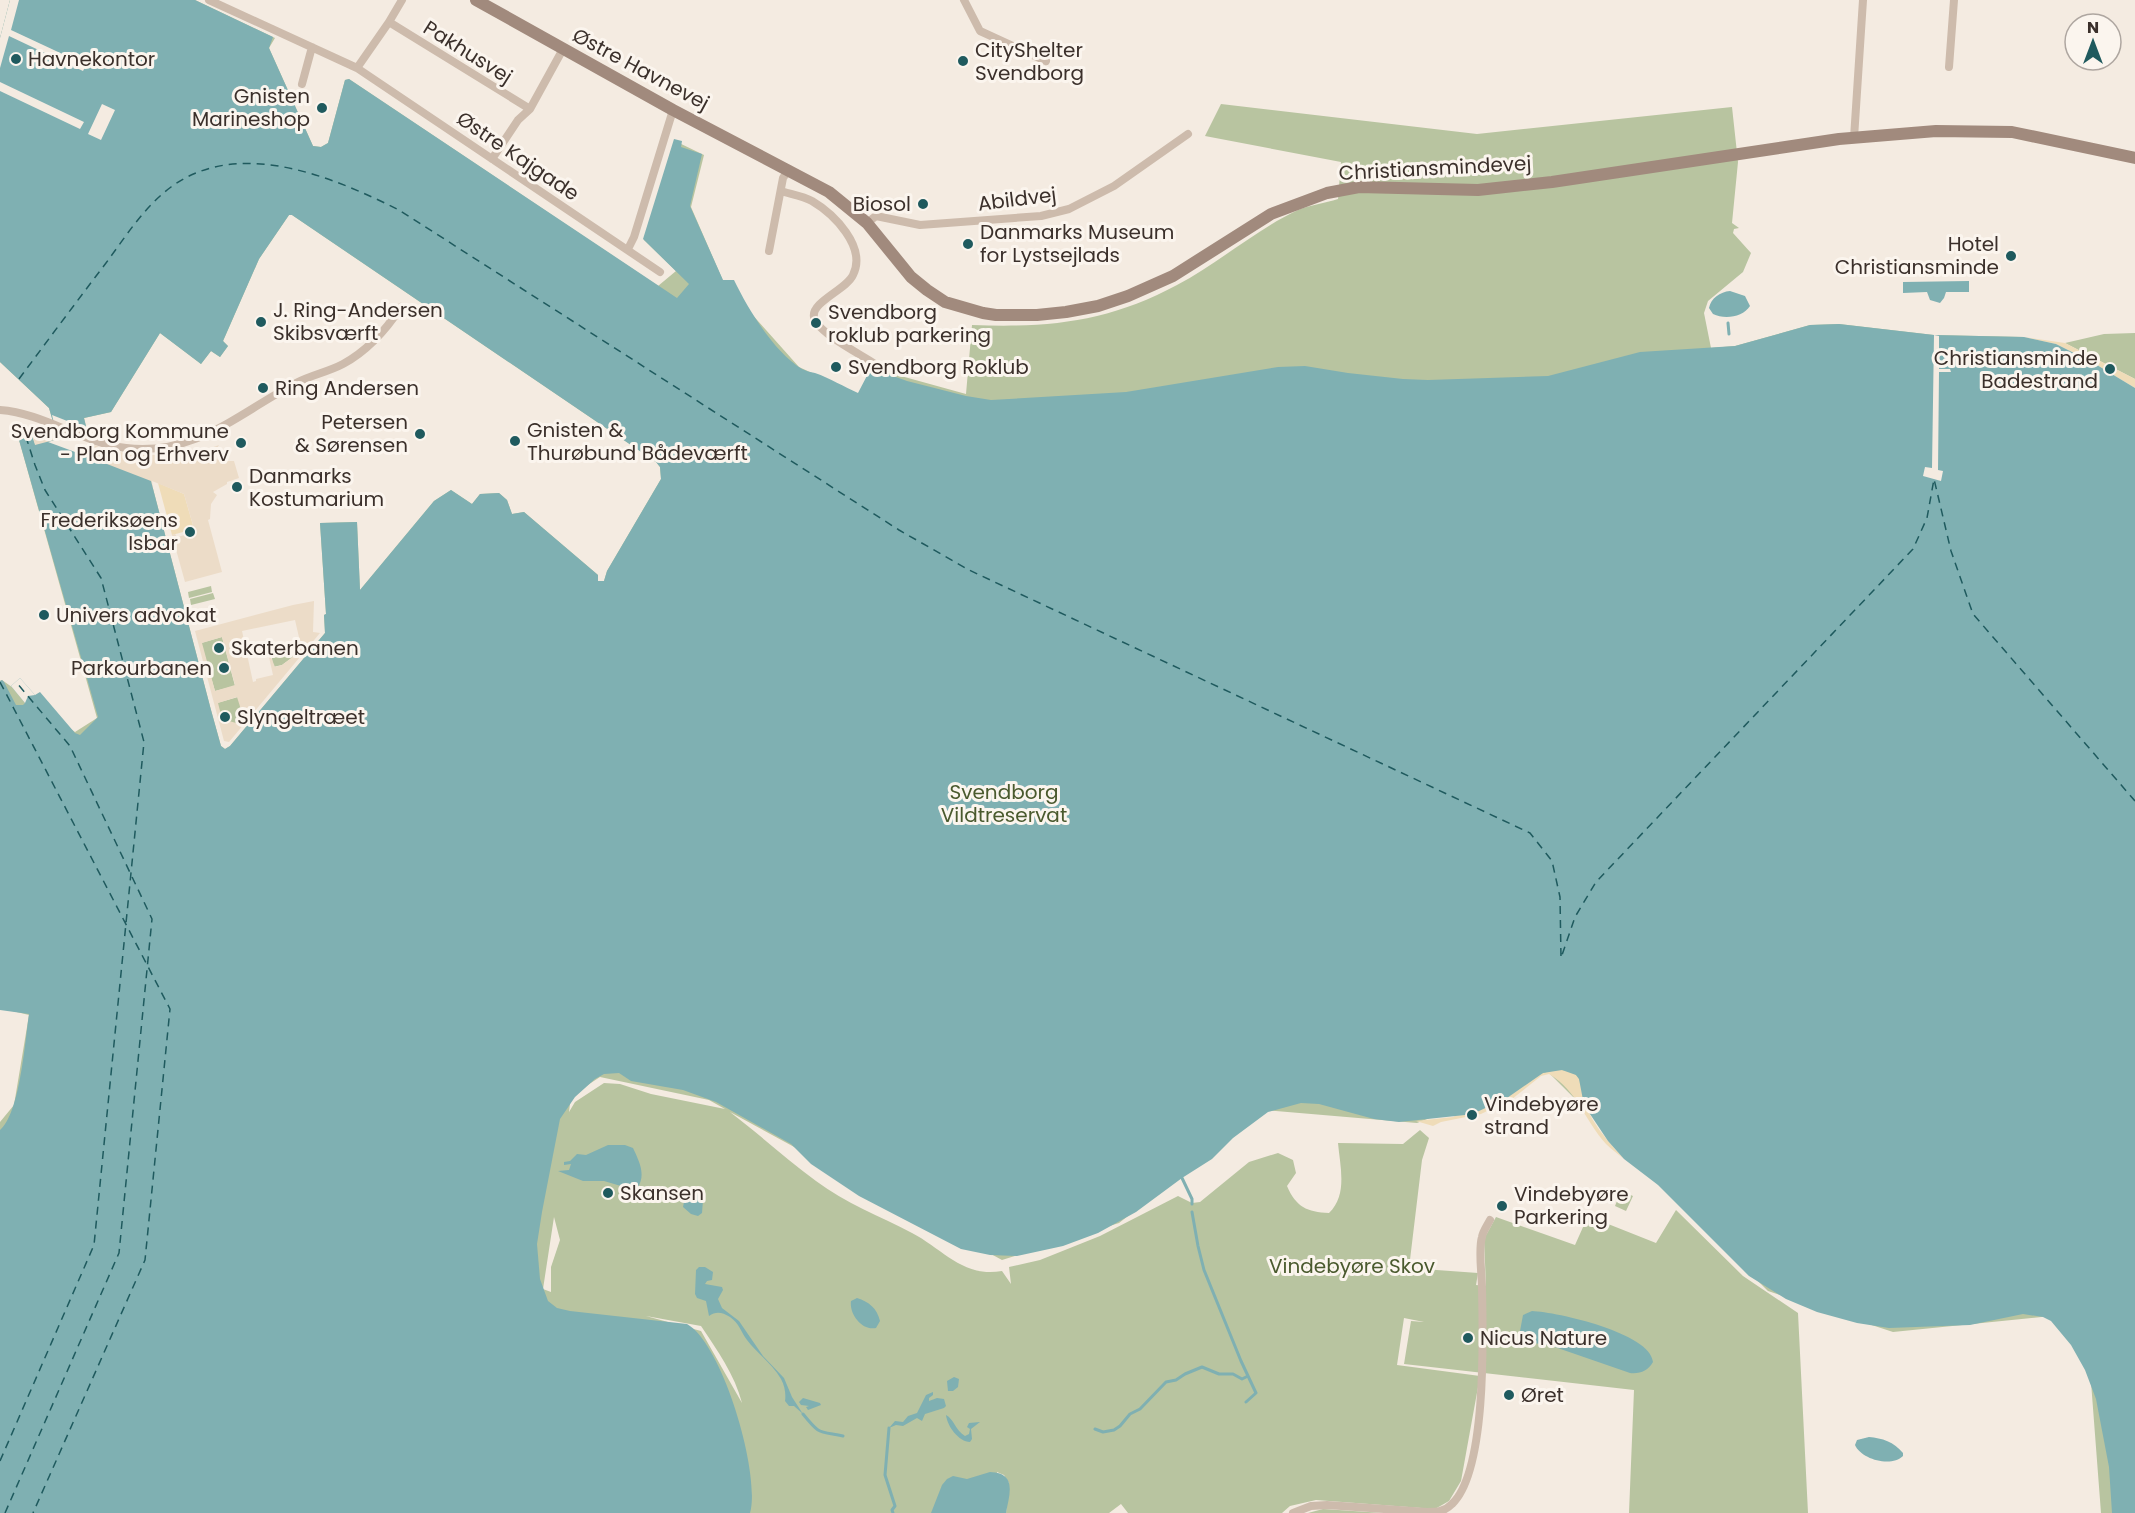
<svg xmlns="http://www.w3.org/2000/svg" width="2135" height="1513" viewBox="0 0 2135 1513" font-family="Poppins,sans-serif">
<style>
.green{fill:#b8c4a0;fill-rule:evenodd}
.sand{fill:#efdcb8}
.plaza{fill:#ecdcc8;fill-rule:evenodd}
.water{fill:#7fb0b2;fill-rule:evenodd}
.pier{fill:#f4ebe1}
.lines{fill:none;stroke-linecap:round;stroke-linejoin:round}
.stream{stroke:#7fb0b2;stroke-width:3}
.ferry{stroke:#1f5a5e;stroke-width:1.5;stroke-dasharray:8 6;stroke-linecap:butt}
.street{stroke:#cdbbac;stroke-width:8}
.secondary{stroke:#a18a7d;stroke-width:12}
.poi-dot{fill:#1f5a5e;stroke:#fbf5ee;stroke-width:2}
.labels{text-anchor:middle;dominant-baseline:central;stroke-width:6;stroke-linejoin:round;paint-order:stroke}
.poi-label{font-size:20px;fill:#3b302b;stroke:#fbf5ee;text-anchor:start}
.street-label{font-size:20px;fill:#3b302b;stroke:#fbf5ee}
.park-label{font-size:20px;fill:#4a5a2e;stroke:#fbf5ee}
</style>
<rect width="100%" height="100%" fill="#f4ebe1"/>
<path class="green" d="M10 0H195L275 38 269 48 313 146 321 147 328 143 345 80 349 79 658 286 676 271 644 240 675 141 704 155 691 207 724 283 799 367 858 394 872 368 966 394 972 325C1049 328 1108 322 1177 285 1219 263 1255 230 1298 210 1310 205 1325 203 1338 199L1341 162 1205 136 1221 104 1477 134 1732 107 1738 162 1732 223 1739 228 1734 229 1733 233 1751 253 1743 272 1708 301 1704 313 1711 348 1735 346 1810 325 1839 324 1934 335 2024 337 2135 1513H2101L2090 1369 2051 1316 1893 1332 1768 1291 1548 1072 1417 1123 1264 1110 1119 1223 1002 1260 730 1112C759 1134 786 1159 816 1181 845 1203 880 1216 912 1233 943 1249 963 1278 1002 1271L1011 1284 1009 1267 1040 1260 1100 1236 1178 1196 1192 1203 1200 1202 1249 1162 1278 1153 1293 1160 1296 1173 1287 1186C1296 1207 1307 1212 1329 1213 1348 1195 1340 1166 1338 1143L1403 1144 1420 1130 1429 1138 1422 1160 1409 1268 1478 1273 1476 1285 1486 1286 1484 1239 1496 1217 1575 1245 1588 1216 1656 1243 1676 1210 1743 1276 1798 1313 1808 1513H1629L1634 1390 1404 1364 1411 1321 1424 1322 1404 1318 1397 1365 1480 1376 1461 1481 1449 1501 1435 1509 1316 1500 1290 1506 1282 1513H1128L1121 1504 1109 1513H1006L1009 1483 1004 1475 997 1472 995 1513H0V1122L14 1105 29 1015 0 1008V681L2 680 75 732 97 718 19 440 32 436 35 445 58 439 49 408 0 362V38ZM289 215H292L656 462 660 467 661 479 607 571 604 581H598V575L524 512 512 514 507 500 499 493 480 494 472 504 451 490 434 501 360 590 357 522 320 523 326 614 324 615 325 633 230 746 225 749 221 746 211 710 151 481 94 459 84 418 111 412 160 333 201 364 211 351 220 357 228 346 223 341 259 259ZM600 1077 709 1100 725 1109 651 1094 620 1084 604 1083 575 1102 569 1112 571 1096ZM554 1217 560 1240 551 1267V1292L543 1289ZM646 1316 701 1326C717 1350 735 1375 742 1403L701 1331Z
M2135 333V379L2065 343 2104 334Z
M211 586 212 592 189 598 188 592Z
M213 593 215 599 191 605 190 599Z
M222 637 235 686 215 691 201 643Z
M292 654 293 657 282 665 273 667 272 658Z
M238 697 244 719 241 718 236 724 222 719 217 703Z
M1621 1191 1633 1196 1626 1211 1615 1206Z
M1323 1509 1383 1513H1308Z"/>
<path class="sand" d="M2024 337 2065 343 2135 379V388L2092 362 2056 344Z
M158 483 184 494 194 529 172 535Z
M1556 1070C1562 1070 1570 1070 1575 1074 1583 1080 1581 1091 1584 1100 1590 1122 1609 1142 1624 1159 1618 1154 1611 1149 1606 1144 1585 1121 1577 1090 1549 1074L1541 1076 1512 1099 1481 1114 1441 1122 1433 1126 1416 1121 1453 1117 1543 1073Z"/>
<path class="plaza" d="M29 425 56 435V430L102 448 134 455H162L184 450 187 457 219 445 212 456 220 461H234L239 478 227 482V484L213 492 217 495 211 504 210 519 208 520 222 572 185 582 172 535 175 534 177 537 185 535 184 532 187 534 195 532 184 494 152 481 153 488 35 445Z
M314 601 313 632 320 633 229 742 224 741 195 631 293 605ZM295 620 301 646 293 648 294 656 282 665 275 667 271 657H269L273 675 256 679V681L253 682 242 631ZM222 637 235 685 215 691 202 643ZM237 697 244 719 236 723 222 719 218 703Z"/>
<path class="water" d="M10 0H195L273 37 269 48 313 146 321 147 328 143 345 80 349 79 677 298 689 284 643 239 674 139 682 141 681 147 702 154 690 206 723 280H734C748 309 774 352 802 369 806 371 810 372 815 373 830 378 844 387 858 393L871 368 907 381 966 396 991 400 1126 392 1278 367 1305 366 1348 373 1403 379 1428 380 1548 376 1640 352 1735 346 1810 325 1839 324 1934 335 2024 337 2056 344 2092 362 2135 388V1513H2112L2109 1467 2096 1399 2085 1370 2071 1345 2051 1321 2043 1317 2023 1314 1970 1325 1889 1328 1857 1323 1817 1312 1786 1299 1749 1276 1658 1185 1624 1159 1608 1141 1590 1114 1583 1100 1579 1079 1576 1075 1562 1070 1543 1073 1507 1098 1479 1111 1465 1115 1399 1122 1374 1119 1319 1104 1301 1103 1268 1112 1233 1138 1212 1159 1182 1178 1136 1212 1098 1233 1063 1246 1017 1256 990 1255 961 1249 859 1196 811 1164 791 1144 716 1102 683 1090 631 1081 619 1073 604 1074 595 1079 575 1097 560 1119 542 1212 537 1244 540 1279 548 1301 557 1308 570 1311 687 1324C723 1344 761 1475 750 1513H0V1130C20 1114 25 1041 29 1014L0 1010V681L2 680 4 682 16 705H23L25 703 11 686 20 678 35 695 40 692 75 733 80 735 98 717 19 440 32 436 35 445 58 439 49 408 0 362V38ZM289 215H292L656 462 660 467 661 479 607 571 604 581H598V575L524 512 512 514 507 500 499 493 480 494 472 504 451 490 434 501 360 590 357 522 320 523 326 614 324 615 325 633 230 746 225 749 221 746 211 710 151 481 94 459 84 418 111 412 160 333 201 364 211 351 220 357 228 346 223 341 259 259Z
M1969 281V292H1946L1944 298 1940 303 1930 300 1927 292 1903 293V282Z
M1730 291 1745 296 1750 306C1743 317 1725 320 1713 314L1709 308C1711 298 1720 292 1730 291Z
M608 1145H625L633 1148C639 1161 646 1174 638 1187L631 1189 604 1181H583L558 1171 569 1170 571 1164 564 1165V1162L570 1161 577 1154 586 1155Z
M696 1194 703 1200 702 1213 698 1216 691 1214 683 1207 685 1197Z
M699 1267H705L713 1272 712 1280 707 1281 705 1284 722 1287 723 1290 718 1299 722 1308 739 1321 763 1356 784 1378 792 1397 803 1414 794 1406H789L785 1401C786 1395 785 1386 781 1379 773 1365 757 1353 747 1340 741 1332 739 1323 730 1317 722 1312 716 1311 709 1316L706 1301 697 1298 695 1294 696 1270Z
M857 1298C869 1302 877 1308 880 1321L876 1328C862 1331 849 1314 851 1301Z
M1532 1311C1557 1312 1651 1333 1653 1362 1648 1371 1640 1374 1630 1373L1549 1345 1533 1343 1520 1331 1523 1315Z
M954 1377 959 1379 958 1387 953 1391H948L947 1381Z
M933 1392V1395L929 1398V1401L937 1398 944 1399 946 1406 944 1408 925 1414 922 1421 917 1418 903 1426 896 1425 889 1428 895 1421 903 1422 908 1416 917 1413 926 1395Z
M803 1398 820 1403 821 1405 808 1410 806 1407 809 1406 801 1405 799 1402Z
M946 1415C954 1419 955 1430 965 1436L969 1434 970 1429 967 1427 969 1423 980 1422 971 1429 972 1439 970 1442C959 1442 947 1426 946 1415Z
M1869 1437C1882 1438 1894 1442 1903 1453V1456C1891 1468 1861 1459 1855 1445L1857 1440Z
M990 1472C1018 1473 1009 1495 1006 1513H931L942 1485 947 1479 953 1476 967 1479Z"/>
<path class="pier" d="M10 0H19L11 30 86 65 83 71 9 36 0 68V38Z
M0 82 84 122 80 129 0 91Z
M102 104 115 110 101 140 88 134Z
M1934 335 1939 336V369H1950L1951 372H1939L1938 470 1943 471 1941 481 1923 476 1925 467 1932 468Z
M52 415 85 428 94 459 48 442 58 439Z
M20 678 35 695 28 696 25 703 11 686Z"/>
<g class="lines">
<path class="stream" d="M1728 323 1729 334
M1182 1178 1192 1199V1204
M1192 1212 1198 1246 1204 1270 1241 1361 1256 1393 1246 1402
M803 1414C820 1435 818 1431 843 1436
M889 1428 885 1475 895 1506 892 1510 893 1513
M1095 1429 1103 1432 1114 1430 1120 1426 1130 1414 1140 1409 1166 1382 1176 1380 1185 1374 1202 1367 1219 1374H1233L1242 1379 1248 1376"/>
<path class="ferry" d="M19 379C48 340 77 301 106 263 126 236 144 207 171 187 239 137 333 177 399 210L899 530 969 570 1530 833 1552 861 1560 897 1561 958 1575 917 1596 882 1913 549 1927 518 1934 479 1951 551 1973 614 2135 801
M0 682 170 1009 145 1260 33 1513
M0 1461 94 1245 144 742 101 578 45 490 35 465 26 437
M5 1513 119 1253 152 919 70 746 16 682"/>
<path class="street" d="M209 0 357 68 660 272
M964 0 980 31 1046 61
M389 22 530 109
M1949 67 1954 0
M357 68 389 22 402 0
M302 84 312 47
M1854 138 1863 0
M492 159 518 120 530 109 563 49
M781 191C790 194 803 196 812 201 834 214 867 247 853 275 847 289 811 302 814 317 816 332 862 355 875 364
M867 223 876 216 920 225 1041 216 1069 209 1114 186 1188 134
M628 249 634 237 673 110
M769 251 783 178 789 169
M0 410C44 413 82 443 126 448 196 456 239 413 296 383 311 375 328 372 343 364 367 351 386 330 401 307
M1293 1513 1311 1506 1327 1505 1427 1512C1437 1512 1444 1512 1452 1504 1487 1471 1483 1336 1482 1288 1482 1274 1478 1250 1482 1237 1483 1231 1487 1226 1490 1220"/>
<path class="secondary" d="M476 0 673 110 829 192 867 223 911 277 927 290 945 302 983 313 996 315H1037L1066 312 1098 306 1128 296 1173 276 1271 214 1327 193 1359 187 1478 190 1552 182 1839 139 1936 131 2012 132 2135 158"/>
</g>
<g class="poi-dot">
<circle cx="16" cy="59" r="6"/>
<circle cx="963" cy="61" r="6"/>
<circle cx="322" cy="108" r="6"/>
<circle cx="923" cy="204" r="6"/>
<circle cx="968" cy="244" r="6"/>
<circle cx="2011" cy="256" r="6"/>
<circle cx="261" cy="322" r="6"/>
<circle cx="816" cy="323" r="6"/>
<circle cx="836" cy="367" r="6"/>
<circle cx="2110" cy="369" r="6"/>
<circle cx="263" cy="388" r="6"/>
<circle cx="420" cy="434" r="6"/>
<circle cx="515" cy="441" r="6"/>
<circle cx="241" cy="443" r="6"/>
<circle cx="237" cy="487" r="6"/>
<circle cx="190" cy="532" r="6"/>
<circle cx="44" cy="615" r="6"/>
<circle cx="219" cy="648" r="6"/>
<circle cx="224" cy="668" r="6"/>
<circle cx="225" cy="717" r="6"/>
<circle cx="1472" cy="1115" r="6"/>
<circle cx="608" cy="1193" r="6"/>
<circle cx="1502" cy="1206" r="6"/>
<circle cx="1468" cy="1338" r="6"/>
<circle cx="1509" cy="1395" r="6"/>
</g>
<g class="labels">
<g class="poi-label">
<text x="975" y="50">CityShelter<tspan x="975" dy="23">Svendborg</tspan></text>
<text x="28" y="59">Havnekontor</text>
<text x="310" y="96" text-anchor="end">Gnisten<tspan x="310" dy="23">Marineshop</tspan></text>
<text x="911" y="204" text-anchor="end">Biosol</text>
<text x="980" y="232">Danmarks Museum<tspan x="980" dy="23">for Lystsejlads</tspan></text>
<text x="1999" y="244" text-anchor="end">Hotel<tspan x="1999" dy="23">Christiansminde</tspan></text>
<text x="273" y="310">J. Ring-Andersen<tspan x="273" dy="23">Skibsværft</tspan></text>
<text x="828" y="312">Svendborg<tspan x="828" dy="23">roklub parkering</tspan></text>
<text x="2098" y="358" text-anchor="end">Christiansminde<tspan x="2098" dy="23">Badestrand</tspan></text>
<text x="848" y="367">Svendborg Roklub</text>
<text x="275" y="388">Ring Andersen</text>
<text x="408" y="422" text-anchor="end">Petersen<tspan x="408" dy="23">&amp; Sørensen</tspan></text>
<text x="527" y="430">Gnisten &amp;<tspan x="527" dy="23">Thurøbund Bådeværft</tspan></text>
<text x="229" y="431" text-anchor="end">Svendborg Kommune<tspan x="229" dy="23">- Plan og Erhverv</tspan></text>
<text x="249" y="476">Danmarks<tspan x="249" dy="23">Kostumarium</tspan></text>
<text x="178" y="520" text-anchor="end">Frederiksøens<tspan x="178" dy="23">Isbar</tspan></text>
<text x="56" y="615">Univers advokat</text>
<text x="231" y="648">Skaterbanen</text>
<text x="212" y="668" text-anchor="end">Parkourbanen</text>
<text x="237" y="717">Slyngeltræet</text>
<text x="1484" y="1104">Vindebyøre<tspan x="1484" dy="23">strand</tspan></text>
<text x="620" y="1193">Skansen</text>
<text x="1514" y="1194">Vindebyøre<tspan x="1514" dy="23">Parkering</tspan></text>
<text x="1480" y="1338">Nicus Nature</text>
<text x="1521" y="1395">Øret</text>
</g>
<g class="street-label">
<text transform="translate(468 52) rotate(32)">Pakhusvej</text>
<text transform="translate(641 69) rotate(28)">Østre Havnevej</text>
<text transform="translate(518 156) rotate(34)">Østre Kajgade</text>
<text transform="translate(1435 168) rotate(-3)">Christiansmindevej</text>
<text transform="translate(1017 199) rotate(-7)">Abildvej</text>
</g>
<g class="park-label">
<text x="1004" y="792">Svendborg<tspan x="1004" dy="23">Vildtreservat</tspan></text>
<text x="1352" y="1266">Vindebyøre Skov</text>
</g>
</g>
<g transform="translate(2093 42)"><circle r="28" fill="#fbf5ee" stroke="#aea6a0" stroke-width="1.5"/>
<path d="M0-4.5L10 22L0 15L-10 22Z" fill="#1f5a5e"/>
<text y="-9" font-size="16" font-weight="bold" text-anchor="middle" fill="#3b302b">N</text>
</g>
</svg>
